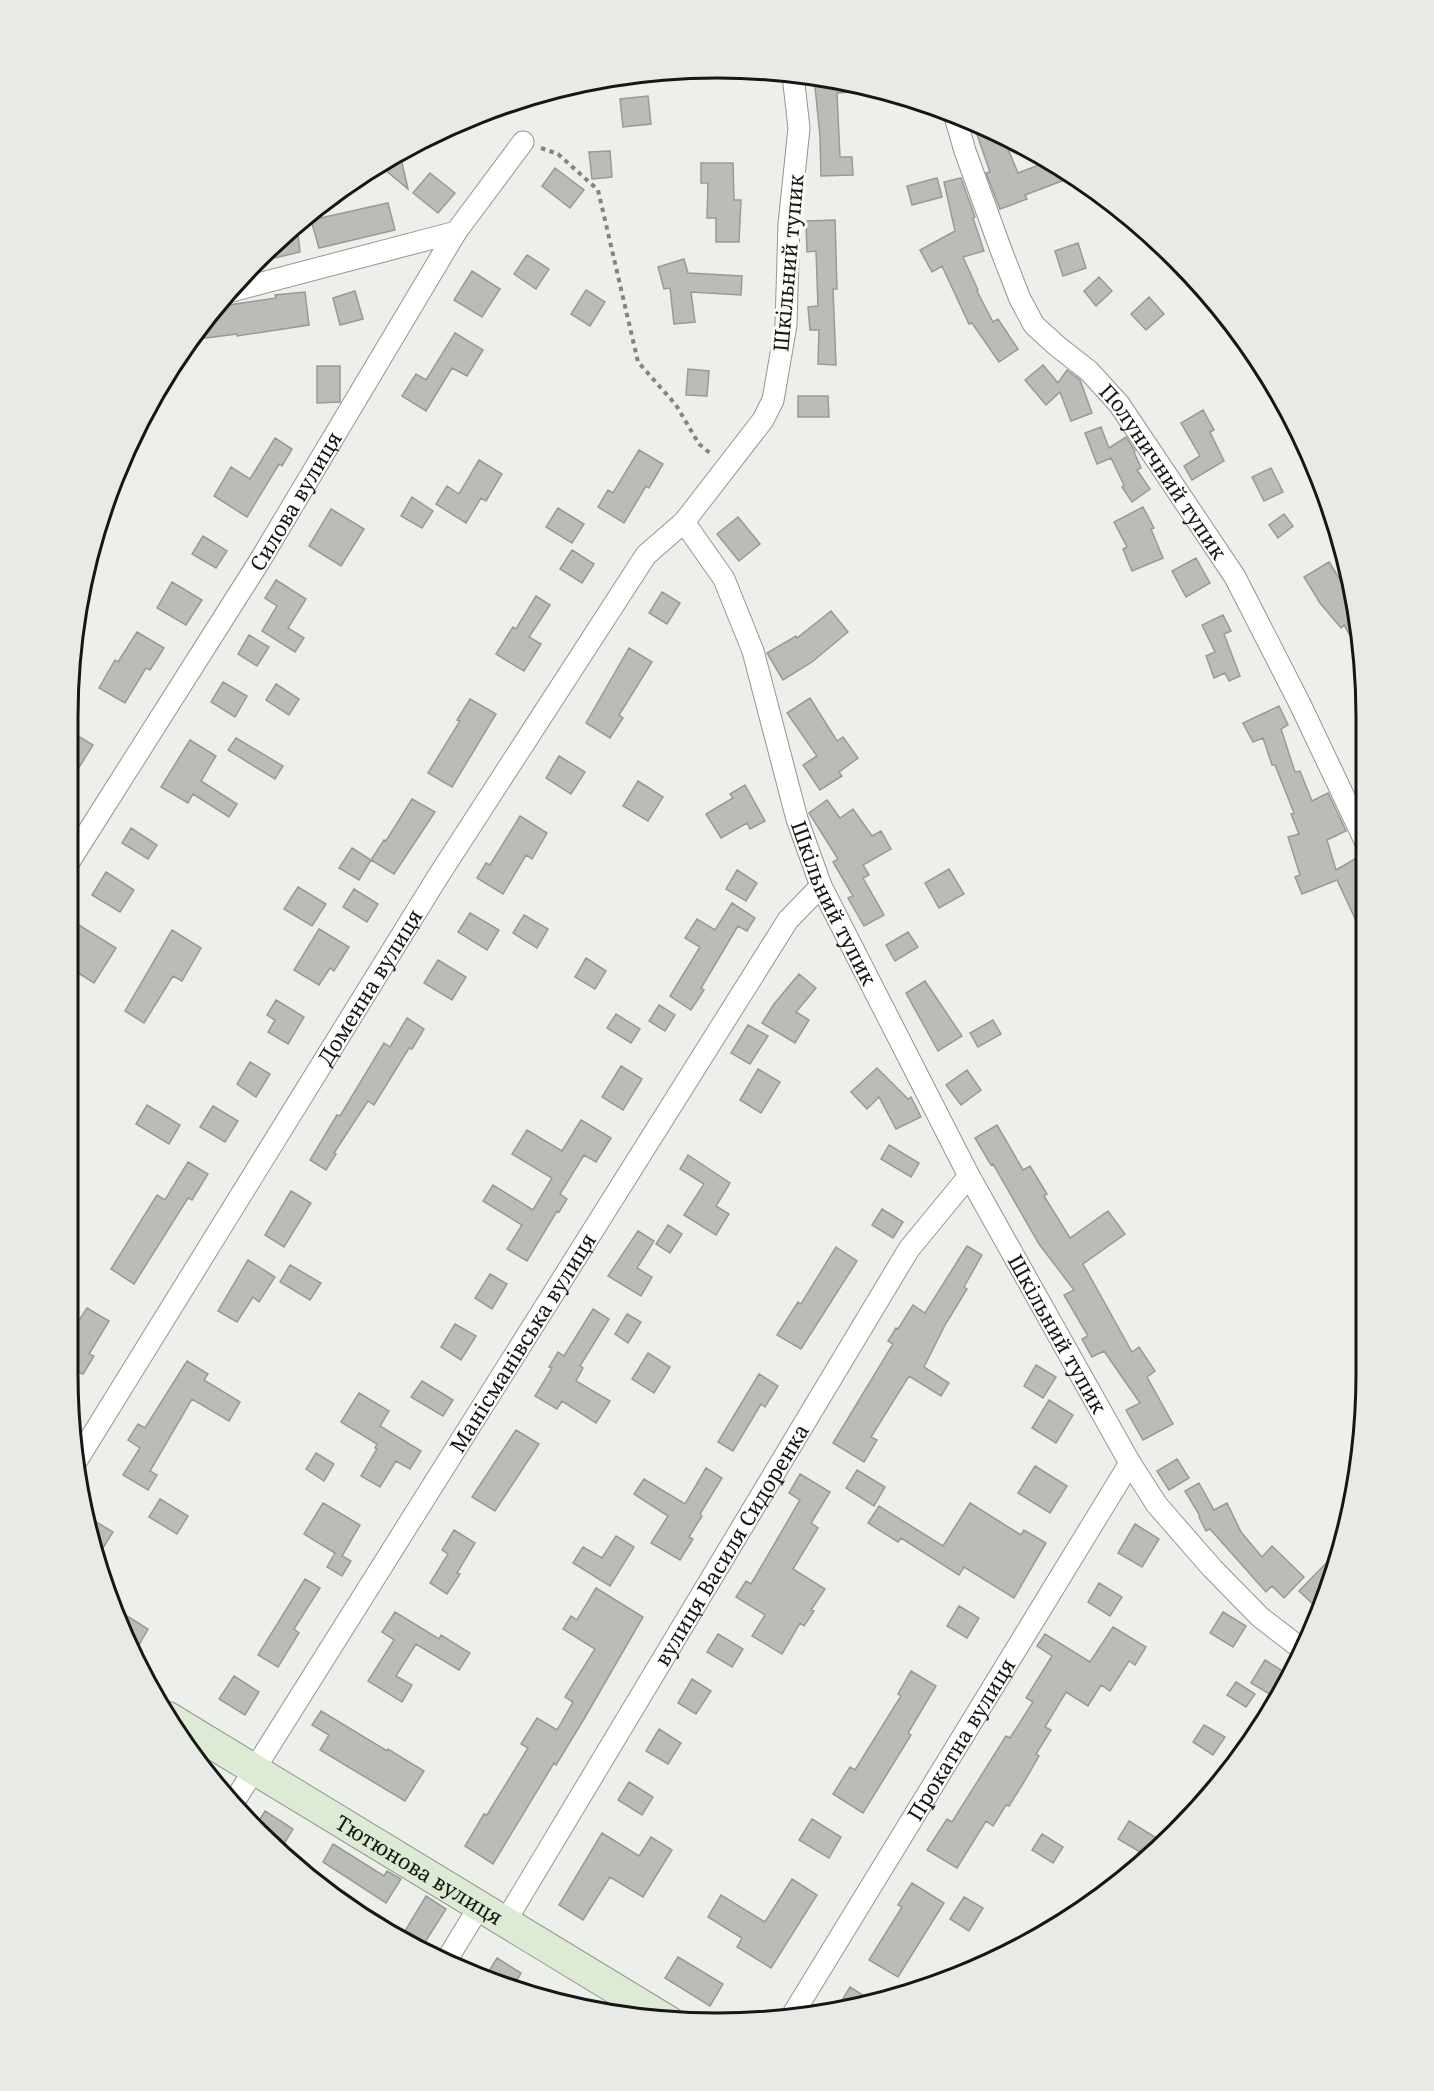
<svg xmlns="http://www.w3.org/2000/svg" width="1434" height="2091" viewBox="0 0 1434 2091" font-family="'Noto Serif',serif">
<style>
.building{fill:#b9bcb7;stroke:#979a95;stroke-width:1.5}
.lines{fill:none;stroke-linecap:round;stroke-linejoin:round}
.street-casing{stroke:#939691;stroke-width:23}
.secondary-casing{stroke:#939691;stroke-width:32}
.path{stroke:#828481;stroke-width:4;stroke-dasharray:4.5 4.5;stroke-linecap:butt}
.street{stroke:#fff;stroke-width:21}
.secondary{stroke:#ddead4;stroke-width:30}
.labels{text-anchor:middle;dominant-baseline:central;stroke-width:6;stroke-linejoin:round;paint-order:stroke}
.street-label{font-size:21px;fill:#161715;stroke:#f9fcf7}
.rim{fill:none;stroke:#161715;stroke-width:3}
</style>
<rect width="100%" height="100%" fill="#ecefea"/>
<path class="building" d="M814 77 843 80 867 87V91L837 93 840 157H852L853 175 821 176 820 136Z
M648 96 651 124 623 127 620 99Z
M972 120 1003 137 1018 173 1049 161 1075 176 1025 195 1027 199 1000 209 986 173 990 172Z
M610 151 612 177 592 179 589 152Z
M400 154 408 189 379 165Z
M701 163H733L734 200H741L739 242H716V218H707L708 183H701Z
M555 168 584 190 570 208 542 186Z
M430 173 455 193 438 213 413 193Z
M937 178 942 197 912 205 907 186Z
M961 178 975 217 973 218 984 251 963 257 978 290 977 291 993 322 998 319 1018 349 999 362 972 323 969 324 942 266 932 272 920 250 955 231 944 182Z
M388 203 395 230 319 248 311 220Z
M835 220 837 289H833L836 365 818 364 819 330H810L808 307 818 306 816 251 807 252 806 221Z
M297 226 300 252 253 263 257 258Z
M1078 243 1086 268 1063 276 1055 251Z
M527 255 549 269 536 289 514 274Z
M684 259 688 273 742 276 741 295 691 292 695 322 674 324 670 288 664 289 658 267Z
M472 271 500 289 482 317 454 300Z
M1099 277 1112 291 1096 306 1084 291Z
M586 290 605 302 590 326 571 314Z
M355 291 363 319 340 325 333 298Z
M305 292 309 325 237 336V334L190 340 202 322 214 307 276 298 275 295Z
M1149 297 1164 314 1146 330 1131 314Z
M455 333 483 350 467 376 452 368 426 411 402 396 416 374 426 380Z
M1043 365 1058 383 1067 370 1080 380 1092 413 1071 421 1060 392 1046 405 1025 380Z
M317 366H340V402L317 403Z
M688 369 709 371 707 396 686 395Z
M798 396H828L829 417H798Z
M1203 410 1214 430 1210 432 1224 461 1192 480 1184 466 1200 456 1181 423Z
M1101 427 1109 448 1126 437 1135 451 1134 452 1141 468 1137 470 1150 489 1132 502 1122 487 1124 485 1111 458 1097 464 1085 433Z
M275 438 292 449 282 466 279 464 247 517 214 496 231 467 250 479Z
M639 450 663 464 649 488 646 486 624 523 598 507 608 490 613 493Z
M479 460 502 474 486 501 481 498 466 523 436 504 447 486 459 494Z
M1271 468 1283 492 1264 501 1252 477Z
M412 497 433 511 422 528 401 516Z
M1143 507 1154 528 1151 529 1163 558 1132 571 1123 549 1127 547 1114 522Z
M558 508 584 524 572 543 546 527Z
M331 509 364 529 341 566 309 546Z
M1284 514 1293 526 1278 538 1269 525Z
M738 517 760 544 739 561 717 534Z
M203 536 227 551 216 568 192 554Z
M572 550 594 564 582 583 560 569Z
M1196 558 1210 583 1186 597 1172 571Z
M1329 562 1346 589 1352 584 1360 653 1344 625 1341 628 1320 603 1304 577Z
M276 580 306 599 288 628 304 638 295 652 262 631 277 606 265 598Z
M172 582 202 600 186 625 157 608Z
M662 592 680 603 667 624 649 613Z
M536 596 550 605 529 637 541 644 524 671 496 654 513 627 516 629Z
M831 611 848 632 812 662 783 680 767 653 796 636 797 638Z
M1223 615 1231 631 1224 634 1240 676 1229 681 1225 673 1214 678 1206 656 1215 652 1202 625Z
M137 632 164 648 150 670 146 668 125 703 99 688 115 660 118 662Z
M249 635 269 647 257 666 238 654Z
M629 648 652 662 619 715 623 718 610 738 586 723Z
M223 682 247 696 235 717 211 702Z
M276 684 299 699 289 715 266 700Z
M810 698 837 741 843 737 858 758 839 772 842 776 820 790 803 765 817 756 787 713Z
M470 699 496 714 452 787 428 773 460 721 457 720Z
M1279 706 1288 725 1281 729 1295 772 1300 771 1312 801 1328 793 1346 831 1327 840 1336 870 1358 857 1366 872V942L1337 880 1302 894 1295 877 1300 875 1288 837 1299 834 1291 814 1294 813 1275 765H1272L1263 738 1253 742 1243 723Z
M73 733 93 745 78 769 68 763V742Z
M236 738 283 766 275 779 228 750Z
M190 740 216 756 201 781 237 804 229 817 193 794 188 803 161 787Z
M559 756 585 772 571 794 546 778Z
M638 781 663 797 648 821 623 806Z
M745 785 765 821 750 829 747 823 721 838 706 814 733 798 730 794Z
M412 799 435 812 394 874 371 860 384 840 386 841Z
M827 800 840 818 853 809 872 836 881 831 891 849 863 865 869 875 863 878 884 915 864 926 848 898 853 896 833 862 838 859 809 813Z
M520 816 547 833 532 859 526 855 503 894 477 878 486 863 490 865Z
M131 828 157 845 148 859 122 843Z
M352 848 371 860 359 880 339 868Z
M949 869 964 894 939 908 925 883Z
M737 870 757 883 746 901 726 889Z
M106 872 134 890 120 912 92 895Z
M298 887 326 904 312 926 284 909Z
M354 889 378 904 367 922 343 907Z
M732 903 755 918 747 931 738 926 701 988 704 990 691 1010 670 996 700 947 685 938 697 919 715 930Z
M470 913 499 930 487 950 458 932Z
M524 915 548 929 537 948 513 933Z
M69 919 116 948 94 983 69 967Z
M319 929 349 947 334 971 330 968 319 985 294 970Z
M172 930 201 948 182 981 173 976 144 1023 125 1011Z
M908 932 918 947 895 961 886 945Z
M586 958 606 971 595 989 575 977Z
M438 960 466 977 452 1000 424 983Z
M799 974 816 988 796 1012 809 1020 795 1043 762 1023 774 1004Z
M925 981 962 1036 938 1051 906 993Z
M276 1000 304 1017 288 1044 268 1032 275 1020 267 1015Z
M659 1005 675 1015 665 1031 649 1021Z
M616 1014 640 1029 631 1043 607 1028Z
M407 1018 424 1029 412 1049 409 1048 374 1105 368 1101 334 1153 336 1154 326 1170 310 1160 337 1115 340 1116 384 1043 390 1047Z
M993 1020 1001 1034 978 1047 970 1033Z
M748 1025 768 1036 750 1064 731 1053Z
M250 1062 270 1074 256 1097 237 1084Z
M621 1066 642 1079 623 1110 602 1097Z
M877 1068 908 1099 911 1097 921 1117 896 1129 879 1097 867 1109 851 1092Z
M758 1069 780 1082 761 1113 740 1100Z
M967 1070 981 1090 961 1105 946 1085Z
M147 1105 180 1125 169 1144 136 1124Z
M213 1106 238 1121 225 1142 200 1127Z
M581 1120 611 1138 596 1162 584 1155 560 1194 567 1199 559 1212 557 1211 527 1261 507 1249 522 1225 483 1201 493 1185 533 1210 552 1178 512 1154 527 1130 562 1151Z
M997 1125 1023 1170 1030 1166 1047 1194 1044 1196 1070 1238 1108 1211 1125 1234 1083 1264 1132 1352 1139 1347 1155 1371 1147 1377 1173 1424 1143 1440 1126 1410 1140 1403 1104 1351 1092 1357 1082 1339 1088 1336 1064 1295 1074 1290 1039 1244 993 1164 991 1165 975 1138Z
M889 1145 919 1163 911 1177 881 1159Z
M688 1155 730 1183 716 1206 729 1214 716 1235 684 1215 704 1184 680 1169Z
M188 1162 208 1174 192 1200 188 1198 134 1284 111 1269 157 1195 165 1200Z
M291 1191 311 1203 284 1247 265 1235Z
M882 1209 903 1222 893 1238 872 1225Z
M668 1225 682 1234 670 1253 656 1244Z
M638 1231 654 1241 637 1268 652 1277 641 1296 608 1276Z
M967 1246 982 1255 964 1287 967 1289 945 1325 924 1367 949 1383 941 1396 909 1376 871 1437 877 1440 864 1462 833 1443 893 1344 888 1341 896 1328 898 1329 913 1305 925 1313Z
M836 1247 857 1261 801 1349 777 1335 798 1302 801 1304Z
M248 1260 275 1277 259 1302 253 1297 237 1322 218 1311Z
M290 1265 321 1283 310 1300 280 1282Z
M490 1274 507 1284 492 1309 475 1298Z
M87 1308 109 1321 89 1354 94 1356 83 1374 78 1372 73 1380 72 1331Z
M593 1309 609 1319 580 1366 583 1368 576 1381 610 1401 596 1423 562 1401 557 1409 535 1396 552 1368 549 1367 558 1352 564 1356Z
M627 1314 641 1322 628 1343 615 1334Z
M455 1324 476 1336 461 1360 441 1347Z
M648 1353 670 1367 654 1393 632 1379Z
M187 1361 208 1374 204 1380 240 1402 229 1421 192 1399 150 1471 157 1475 148 1490 123 1475 140 1448 128 1440 138 1424 145 1428Z
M1036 1365 1056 1377 1043 1398 1024 1386Z
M759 1374 778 1386 765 1407 761 1404 733 1451 718 1442Z
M422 1381 453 1400 443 1416 411 1397Z
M359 1393 389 1411 380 1426 421 1451 410 1469 396 1461 380 1487 361 1476 377 1449 375 1448 377 1444 341 1422Z
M1049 1400 1073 1415 1056 1443 1032 1428Z
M516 1430 539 1444 495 1511 472 1497Z
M316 1453 334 1464 324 1481 306 1469Z
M1177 1459 1189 1478 1169 1490 1157 1471Z
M1035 1466 1067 1486 1050 1513 1018 1493Z
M706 1468 722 1478 700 1514 702 1516 689 1537 693 1539 680 1560 651 1543 668 1516 634 1494 644 1479 685 1504Z
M857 1470 885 1487 874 1506 846 1488Z
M800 1474 830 1492 811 1523 818 1528 793 1569 825 1589 811 1610 814 1611 804 1626 800 1623 782 1654 752 1636 765 1615 736 1597 746 1581 751 1584 800 1500 789 1493Z
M1199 1483 1214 1510 1227 1503 1241 1532 1262 1557 1272 1546 1304 1577 1284 1598 1272 1586 1266 1592 1210 1529 1206 1531 1199 1517 1200 1516 1185 1491Z
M160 1499 188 1516 177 1534 149 1517Z
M323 1503 360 1525 342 1556 351 1561 342 1576 327 1567 335 1553 304 1534Z
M970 1503 1021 1535 1024 1530 1046 1543 1014 1598 964 1567 959 1575 901 1538 898 1542 868 1523 879 1506 943 1546Z
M86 1516 113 1532 96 1559Z
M1135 1524 1159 1539 1142 1567 1118 1553Z
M454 1530 475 1543 457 1573 460 1574 447 1594 430 1583 448 1554 442 1550Z
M616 1536 634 1547 610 1586 573 1563 583 1547 602 1558Z
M1336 1553 1319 1603 1317 1608 1299 1591Z
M305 1579 320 1588 294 1629 299 1633 278 1667 258 1655Z
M1099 1583 1122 1597 1110 1616 1088 1602Z
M596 1588 643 1617 584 1719 556 1765 554 1763 493 1864 465 1846 484 1814 487 1815 528 1748 521 1744 537 1718 557 1730 573 1702 565 1697 595 1649 563 1629 571 1616 577 1620Z
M959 1606 979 1618 967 1638 947 1626Z
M114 1608 148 1629 139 1645 130 1639Z
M395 1612 439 1639 441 1635 470 1653 459 1670 416 1644 396 1676 412 1685 402 1702 368 1681 394 1640 382 1632Z
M1223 1612 1246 1626 1233 1647 1210 1633Z
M1113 1627 1146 1647 1135 1665 1129 1661 1110 1691 1101 1685 1088 1706 1066 1692 1045 1727 1051 1730 1036 1754 1039 1756 1024 1782 1009 1806 1006 1805 993 1826 986 1821 957 1868 927 1850 947 1819 952 1822 1006 1736 1010 1738 1033 1702 1026 1698 1052 1656 1037 1646 1045 1634 1090 1662Z
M718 1634 743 1649 732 1667 707 1652Z
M1265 1660 1291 1676 1278 1699 1251 1683Z
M911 1671 936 1686 908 1733 911 1735 863 1813 833 1794 850 1767 855 1770 901 1696 898 1694Z
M234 1676 259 1692 245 1715 219 1699Z
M692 1679 711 1691 696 1714 678 1703Z
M1236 1682 1255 1694 1246 1707 1227 1695Z
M321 1711 387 1751 388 1749 424 1771 405 1801 320 1750 329 1735 312 1725Z
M1204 1725 1225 1737 1213 1755 1193 1742Z
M659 1729 681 1743 668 1764 646 1751Z
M629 1782 653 1797 642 1815 618 1800Z
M265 1811 293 1829 282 1847 265 1836 255 1827Z
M812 1819 841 1837 829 1858 799 1840Z
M1129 1821 1158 1839 1147 1856 1118 1839Z
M602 1833 639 1856 651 1837 672 1850 643 1897 610 1877 583 1920 559 1905Z
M1042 1834 1063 1847 1053 1863 1032 1850Z
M333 1844 384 1876 387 1871 401 1879 386 1903 323 1862Z
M792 1879 817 1895 771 1968 737 1947 742 1938 708 1917 721 1895 765 1922Z
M912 1883 944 1903 898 1977 869 1960 902 1907 898 1905Z
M426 1896 446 1909 422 1947 402 1936Z
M964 1897 983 1908 969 1931 950 1919Z
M678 1957 723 1984 710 2006 665 1978Z
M497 1958 521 1973 513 1987 484 1979Z
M850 1987 875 2003 835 2012Z"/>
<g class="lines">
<defs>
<g id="street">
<path id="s1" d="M793 75 799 128 789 224 786 325 773 400 763 420 684 522 724 579 753 651 797 819 821 886 969 1176 1130 1463 1157 1505 1212 1568 1260 1617 1303 1650"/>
<path id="s2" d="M954 113 965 151 1001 250 1020 299 1034 325 1057 346 1089 371 1119 404 1235 577 1300 704 1366 843"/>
<path d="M228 292 456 232"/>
<path id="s3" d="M69 862 259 562 456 232 523 142"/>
<path id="s4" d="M74 1465 437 878 646 555 684 522"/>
<path id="s5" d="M232 1805 788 920 821 886"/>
<path id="s6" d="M505 1922 909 1249 969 1176"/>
<path d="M446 1961 479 1907"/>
<path id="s7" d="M793 2014 1130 1463"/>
</g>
<g id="secondary">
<path id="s8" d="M168 1717 670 2022"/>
</g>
</defs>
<use href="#street" class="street-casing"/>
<use href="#secondary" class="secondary-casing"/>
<path class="path" d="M541 148 558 154 598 190 638 362 676 405 699 444 711 454"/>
<use href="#street" class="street"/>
<use href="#secondary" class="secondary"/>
</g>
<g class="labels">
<g class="street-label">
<text transform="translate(788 263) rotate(-85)">Шкільний тупик</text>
<text stroke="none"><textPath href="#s2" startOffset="424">Полуничний тупик</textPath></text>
<text stroke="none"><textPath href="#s3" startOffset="426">Силова вулиця</textPath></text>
<text stroke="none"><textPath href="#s1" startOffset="891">Шкільний тупик</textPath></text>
<text stroke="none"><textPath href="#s4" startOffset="562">Доменна вулиця</textPath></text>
<text stroke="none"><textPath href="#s1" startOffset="1377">Шкільний тупик</textPath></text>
<text stroke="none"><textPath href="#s5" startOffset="546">Манісманівська вулиця</textPath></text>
<text stroke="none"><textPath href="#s6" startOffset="440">вулиця Василя Сидоренка</textPath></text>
<text stroke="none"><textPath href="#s7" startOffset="322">Прокатна вулиця</textPath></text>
<text stroke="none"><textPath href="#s8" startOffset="294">Тютюнова вулиця</textPath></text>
</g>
</g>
<path d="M0 0H1434V2091H0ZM717 78H717A639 639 0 0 1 1356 717V1374A639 639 0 0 1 717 2013H717A639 639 0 0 1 78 1374V717A639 639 0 0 1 717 78Z" fill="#e7eae5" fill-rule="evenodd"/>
<path class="rim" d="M717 78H717A639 639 0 0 1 1356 717V1374A639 639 0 0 1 717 2013H717A639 639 0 0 1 78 1374V717A639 639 0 0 1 717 78Z"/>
</svg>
